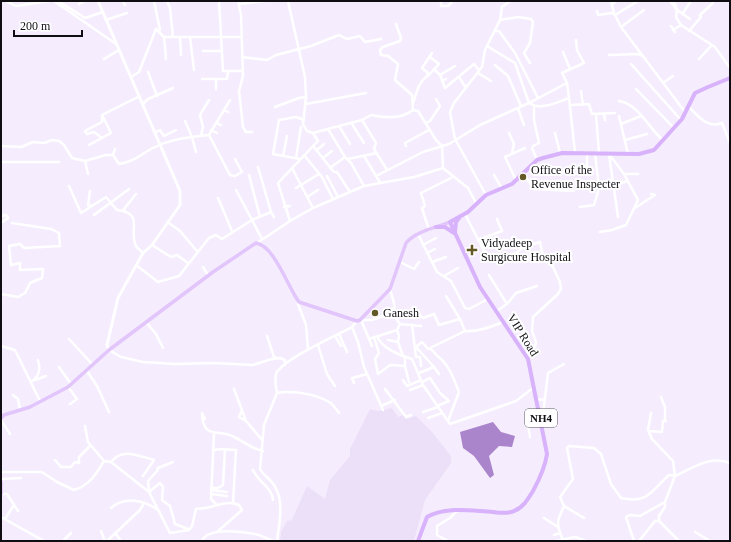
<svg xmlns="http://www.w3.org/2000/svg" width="731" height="542" viewBox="0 0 731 542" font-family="Georgia,serif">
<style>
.built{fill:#ece0f9}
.water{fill:#ab85cc}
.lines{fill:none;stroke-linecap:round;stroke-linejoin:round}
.minor{stroke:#fff;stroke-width:2.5}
.tertiary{stroke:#fff;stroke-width:3}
.primary{stroke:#e2c5fb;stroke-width:3.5}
.trunk{stroke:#d8b2fa;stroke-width:4}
.poi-dot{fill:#645926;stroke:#fff;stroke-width:1.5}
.labels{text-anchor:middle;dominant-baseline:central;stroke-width:4;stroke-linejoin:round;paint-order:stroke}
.shield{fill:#fff;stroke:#58565a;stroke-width:1}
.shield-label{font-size:11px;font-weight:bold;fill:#100e13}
.poi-label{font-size:12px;fill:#100e13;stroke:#fff;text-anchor:start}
.street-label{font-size:12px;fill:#100e13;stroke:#fff}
</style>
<rect width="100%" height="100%" fill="#f5edfe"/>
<path class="built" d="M392 408 398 417 403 415 406 419 416 416 432 432 451 456V463L425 500 414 541H280L281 532 287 521 292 520 307 486 325 499 330 480 350 456V449L370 409 378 411Z"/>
<path class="water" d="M493 422 501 432 515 436 512 447 499 446 489 456 494 475 490 478 474 456 463 448 460 432Z"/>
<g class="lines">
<path class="minor" d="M6 1 16 6 49 1
M54 1 116 44
M123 1 125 5
M154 1 160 30
M167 1 170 8 173 37
M219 1 223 71H243
M238 1 241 15 243 76 239 91 243 127 246 132H252
M288 1 305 77 306 97
M441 1V6H448L453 1
M611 1 614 13
M670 1 677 10 690 19
M674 1 677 10 676 17 681 25 715 47 730 68
M60 2 85 18 103 12
M79 4 85 1
M239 4 265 1
M612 4 616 1
M644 10 621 27 685 112
M597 11 598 15 612 13 615 15
M683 13 691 1
M106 20 127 13
M500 20 518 17 531 19 533 22 530 43 524 53 530 63
M396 24 401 38 400 41 383 47 380 50 381 55 388 56 398 64 395 80 412 95 413 110 418 111 436 140 442 146 443 168 468 188 476 203
M671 26 675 32
M621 27 615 15 638 1
M673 30 681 25
M495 31H499L515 53 538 98
M689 31 701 17 700 15 713 3
M164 37 166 59
M180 37 181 55
M190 37 194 70
M487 46 515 63 529 103 567 83 569 98
M203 51H222
M563 52 570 69
M609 55 638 54 643 56
M242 57 267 60 276 55 311 46 339 35 347 39 360 36 365 42 381 39
M104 59 119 50
M699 59 712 45
M631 64 681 120
M495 65 508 76 521 106
M455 66 440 75 445 88 474 64 479 70
M434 69 440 75
M148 72 157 96
M478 73 491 81
M428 76 439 64 430 57
M131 77 139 72 156 29 164 37H241
M459 77 466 88
M202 79H227L228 72
M442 81 446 79
M567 83 562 73 584 63 577 50 576 40
M663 83 673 76
M216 89V79
M636 89 674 128
M581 91 583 105
M619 101C639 104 649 129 663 140
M413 103C417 92 418 83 427 76L428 73 422 68 432 53
M143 104 148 99 173 88
M306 104 366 93
M570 105 589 104 592 114 615 113
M688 106C698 116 708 129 722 123L730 143
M275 107 299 98 306 97 303 124 307 131 313 133
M518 108 524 125
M224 110 228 112
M596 114 599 153
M604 114 605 120
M619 116 628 154
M185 121 192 137 196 152
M216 123 221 125
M426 123 430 121 440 106 436 99
M352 124 364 143
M621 124 641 116
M211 130 217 133
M85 131 102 122V115L140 96
M85 131 87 134 94 132 102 138
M156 132 160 130 164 136 176 130
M509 133 514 144 512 153
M555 133 560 153
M209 135 230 175 235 176 242 172 235 159
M201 136 203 127 200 115 209 100
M625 140 647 134
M350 144 339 126 362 120
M89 145 111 133 102 115
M1 146 21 147 33 142 44 143 52 140 59 141 64 145 72 158 85 161 88 174
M313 146 334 172H337L350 192
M406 146 405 143 429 130
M533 146 539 143 534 120V106
M532 148 537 160
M317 150 324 144
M609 154 618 217
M113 155 115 149
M304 155 322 177 333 199
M283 156 287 136
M364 156 376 176
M345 157 351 163 364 186
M296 158 301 127
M323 158 332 151
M300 159 273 154 279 120 296 117 304 120
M348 159 377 153
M85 161 106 155H113L119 164C134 162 141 154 153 148 170 139 189 137 209 135L230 100
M1 162H59
M258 167 271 212 252 220 262 239
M292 168 313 208
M330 168 345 157 328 129 339 126
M584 168 587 165V154
M387 170 374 149 376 143 362 120 371 115C385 118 402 119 413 110
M523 173 534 189 574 191
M624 174H638
M249 175 260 217
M494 175 501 187
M327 176 338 197
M516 180 505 157 525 148
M380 182 376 176 423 152 449 144 480 125 529 103C541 111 557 102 569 98L575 152
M613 185 628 181
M69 186 81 213 106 197 117 210C145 213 128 231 136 246 138 249 141 251 143 253
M296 188 319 174
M90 191 88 205 92 206
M486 195 455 139 450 112 454 103 482 67 485 50 500 20 502 7 510 1
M307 197 318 190
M218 198 232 231
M284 207 290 206
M580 207 594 205 599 188 595 154
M635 208 655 195 651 194
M125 211 124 209 136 194
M271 212 274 217
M465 214 482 247 491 262 516 253 522 248 540 242 543 257 553 267 560 282 561 289 558 294 533 317 532 331 536 342 535 347 525 355
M94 215 129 189
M1 216 6 215 8 218 1 223
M290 221 313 208 364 186 414 177 443 168
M169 223 180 231 197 251
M429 230 422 208 425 206 421 193 453 177
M600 232 612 230 626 225 638 200 624 174 609 154
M418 234 437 272 451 281 465 308 469 309 488 299
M478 240 502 231 497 219
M257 243 290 221 278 183 318 141 313 133 328 129
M152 245 171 257 177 255 188 263
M423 245 436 238
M427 253 435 249
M400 262 414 269 419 262
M432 262 446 257
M136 265 158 282 179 276 209 238 216 235 222 239 252 220 236 190
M203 267 208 275
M489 275 507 304
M444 276 458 268
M1 294 18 297 25 293 30 283 42 278 43 269 20 270V263L11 265 9 246 20 244 24 248 60 246 59 233 51 229 12 223
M446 296 460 319
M299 302 298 304 306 325 308 349
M391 311 400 324 421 326
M497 311 508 303 516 293 537 286
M420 315 423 318 434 314 439 325 460 319 465 331
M360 320C375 322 384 316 395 307L390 289
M361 320 372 346
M147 323 156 334 163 348
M400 324 397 330 399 336 398 342 403 356
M412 325 416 357H420L421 366
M352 327 358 342 364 367 383 410
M339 334 347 352
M267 336 274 357 277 358
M335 336 341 346
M377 336C381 348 401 356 412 359L423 385 450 424 516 401 533 388
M374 337 379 353 375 359 378 374 390 365 405 366
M69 339 93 365
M369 339 397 330
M388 340 398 342
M318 345 327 374 335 386
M1 346 15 350 40 401
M416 347 422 342 428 349 465 331C478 332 491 327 503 322
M416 347 434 367
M430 348C436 355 437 356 443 361 451 369 455 382 459 392L448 421
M109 350 121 357 143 362 175 364 214 363 253 365 272 359 280 358 285 360V365
M405 357V366L409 382
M59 367 71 384
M87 371 97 386 109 412
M419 373 434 367 439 374
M430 378 440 393 449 401 437 406
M35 380 46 376
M403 380 407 386 421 380
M31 382C39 376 41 370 38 360
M422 382 430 378
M354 383 352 378 367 374
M68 387 77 399 70 404
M234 389 246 421 263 441
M385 389 406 417 411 415
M410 390 423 385
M277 393C276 388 275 379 276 374 281 360 337 335 352 327L357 321
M13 395 18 399 20 410
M661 397 665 407V421
M536 399 544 400
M381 406 395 400
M242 410 239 417 246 421
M423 412 438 407
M651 413 648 430 652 439 673 461 675 476 665 502V507L659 516V521L679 541
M428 418 442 413
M205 419 202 413C203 440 218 429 232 436 244 441 251 449 263 451
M1 420 10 434
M542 422 548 373 564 364
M85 426 88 442 104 461
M649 431 662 432 663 421H666
M214 434 211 499 216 504
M530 437 528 425 539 409
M214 450 221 449 236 450 233 503
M55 460 61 467H71L75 462 79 463V457L90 446
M111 462C123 447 138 456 154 460L143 476
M253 470C258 482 272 487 273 500
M1 472H42L57 482 74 490C89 486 97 473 104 461L111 462 149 492 170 533 189 530 192 526 196 509C199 508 202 509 205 508 217 506 227 500 239 505L242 510 217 532
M1 479 21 478
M160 483 163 487 162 500 170 506 175 524 188 529
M160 483 149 492 148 481 157 471 158 468 173 462
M211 488H218L223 485 225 449
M211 490 227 492
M1 494H7L18 511
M211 494 227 496
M564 506 584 518
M111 508C125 496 144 500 158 510
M1 517 44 541
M544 518 558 527
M5 519 14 505
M101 531 105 541
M695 532 710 541
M116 534 121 541
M554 535 560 533
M562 538C556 523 557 521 564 506L560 497 573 479 567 448 569 446 594 448 601 454 611 484 621 498C648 504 651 491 669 475L675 476C693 468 710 455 730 463
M63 541 71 533
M107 541 140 510 144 503
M202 541C208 526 246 532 259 535 264 537 269 540 274 541
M277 541C279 523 285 502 274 485 270 479 264 476 260 469L264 425 277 393C291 390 316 394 329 402 333 404 336 409 339 413
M448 541 437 535V526L450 518 457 511
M556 541 575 537 586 541
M634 541 626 517 630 515 640 516 665 502
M639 541 655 521H659"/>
<path class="tertiary" d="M98 1 180 191V205L152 245 143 253 118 298 107 345 109 350"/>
<path class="primary" d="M1 418 4 415 30 407 68 387 109 350 213 272 256 243C275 246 288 288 299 302L357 321 360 320 390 289 406 243C416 231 435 228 450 222
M1 482V494"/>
<path class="trunk" d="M436 227H445L454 233
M455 232 456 222 459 218
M418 541 427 517C446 506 471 511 493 512 500 513 508 514 514 511 523 508 528 499 533 491 539 480 545 468 547 454L528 359 480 287 450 222 468 212 486 195 512 184 537 160 543 158 562 153 639 154 654 150 682 119 695 93 708 87 730 78"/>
</g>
<g class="poi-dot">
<circle cx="523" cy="177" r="4"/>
<path d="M470 244h4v4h4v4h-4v4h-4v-4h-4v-4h4z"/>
<circle cx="375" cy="313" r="4"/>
</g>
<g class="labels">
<rect class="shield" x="525" y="409" width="32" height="18" rx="3"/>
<g class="shield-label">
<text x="541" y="418">NH4</text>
</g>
<g class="poi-label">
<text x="531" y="170">Office of the<tspan x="531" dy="14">Revenue Inspecter</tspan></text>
<text x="481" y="243">Vidyadeep<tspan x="481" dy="14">Surgicure Hospital</tspan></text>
<text x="383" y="313">Ganesh</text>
</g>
<g class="street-label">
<text transform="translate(523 335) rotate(58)">VIP Road</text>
</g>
</g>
<rect width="731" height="542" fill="none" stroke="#100e13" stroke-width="4"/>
<path d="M14 30v6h68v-6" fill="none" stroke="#100e13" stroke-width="2"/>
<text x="20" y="30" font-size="12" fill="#100e13" stroke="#ffffff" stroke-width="3" paint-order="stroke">200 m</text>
</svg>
